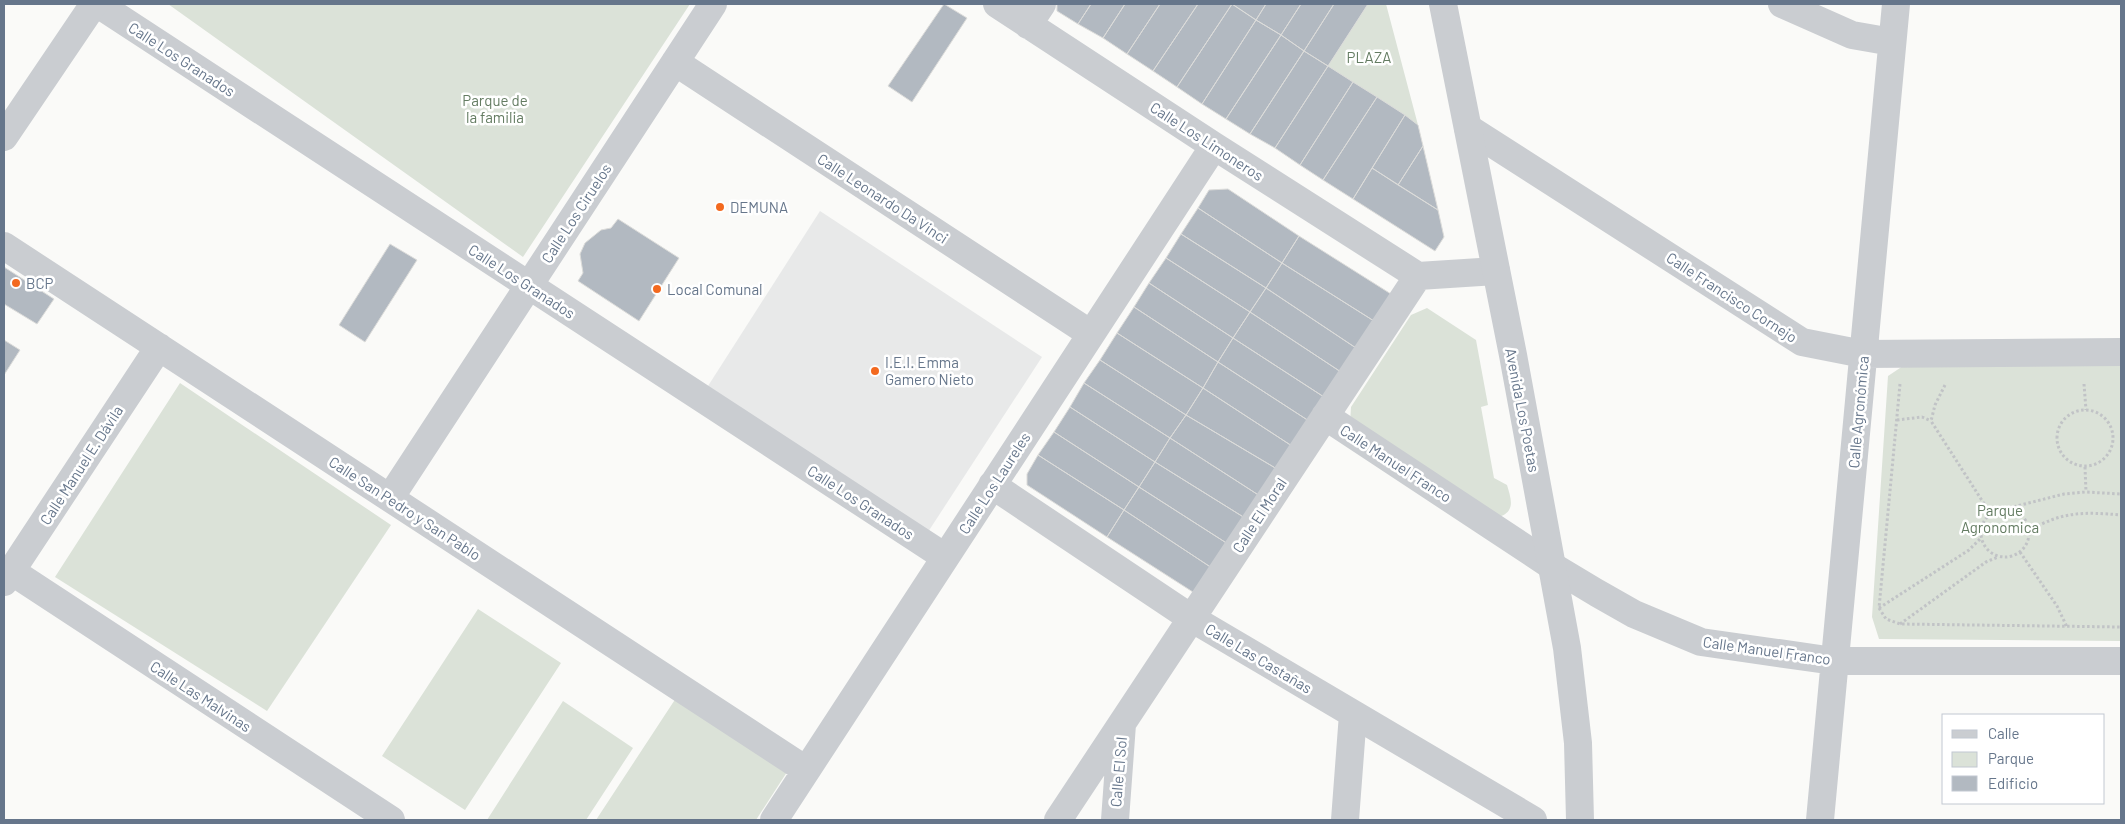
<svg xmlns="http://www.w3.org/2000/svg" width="2125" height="824" viewBox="0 0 2125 824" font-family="Barlow,sans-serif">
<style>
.built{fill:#e8e9e9}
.green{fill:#dbe2d8}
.building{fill:#b2b9c1;stroke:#dcdcda}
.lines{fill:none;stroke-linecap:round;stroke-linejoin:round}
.path{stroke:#c1c3c6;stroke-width:3;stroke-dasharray:2.5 2.5;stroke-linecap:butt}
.minor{stroke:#cacdd1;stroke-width:28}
.tertiary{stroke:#cacdd1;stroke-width:28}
.poi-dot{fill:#f3691f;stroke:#fff;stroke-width:2}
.labels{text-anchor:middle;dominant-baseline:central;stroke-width:5;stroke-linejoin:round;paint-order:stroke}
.park-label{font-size:15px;fill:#647c62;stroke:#fff}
.street-label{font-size:15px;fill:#66768b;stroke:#fff}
.poi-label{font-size:15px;fill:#66768b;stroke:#fff;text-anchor:start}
</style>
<rect width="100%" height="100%" fill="#fafaf8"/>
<path class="built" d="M820 211 1042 357 928 532 708 386Z"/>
<path class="green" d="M168 4H690L523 257Z
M1368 4H1386L1418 125 1328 66Z
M1427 308 1476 340 1488 405 1481 407 1494 478 1507 485C1511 499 1516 511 1499 517L1350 424 1351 407 1411 315Z
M1906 364 2121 366V641L1879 639 1872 617 1888 376Z
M180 383 391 525 267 711 55 577Z
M478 609 561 663 465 810 382 756Z
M676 698 787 772 756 820H596Z
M563 701 633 748 586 820H487Z"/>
<path class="building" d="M944 4 967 18 912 102 888 86Z
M1057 4H1091L1078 24 1057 11Z
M1091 4H1125L1103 38 1078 24Z
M1125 4H1160L1127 54 1103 38Z
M1160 4H1198L1153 71 1127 54Z
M1198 4H1232L1177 87 1153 71Z
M1232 4H1266L1256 20Z
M1232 4 1256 20 1202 104 1177 87Z
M1266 4H1301L1281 35 1256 20Z
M1301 4H1334L1304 51 1281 35Z
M1334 4H1368L1328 66 1304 51Z
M1256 20 1281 35 1226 119 1202 104Z
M1281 35 1304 51 1250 134 1226 119Z
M1304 51 1328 66 1275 148 1250 134Z
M1328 66 1353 82 1300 165 1275 148Z
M1353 82 1377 97 1323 180 1300 165Z
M1377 97 1405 115 1353 199 1323 180Z
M1405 115 1418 125 1423 146 1398 185 1372 168Z
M1423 146 1438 210 1398 185Z
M1372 168 1438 210 1444 237 1435 251 1353 199Z
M1228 189 1299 236 1282 263 1198 208 1209 190Z
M1198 208 1282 263 1266 288 1181 234Z
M618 219 679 258 639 321 578 281 583 273 580 254 585 243 601 230 611 228Z
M1181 234 1266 288 1250 312 1166 258Z
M1299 236 1391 294 1374 321 1282 263Z
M390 244 417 260 365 342 339 325Z
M1166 258 1250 312 1233 338 1149 283Z
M1282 263 1374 321 1356 348 1266 288Z
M4 267 54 299 37 324 4 304Z
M1149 283 1233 338 1218 362 1134 307Z
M1266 288 1356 348 1341 372 1250 312Z
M1134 307 1218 362 1203 388 1117 333Z
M1250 312 1341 372 1324 397 1233 338Z
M1117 333 1203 388 1186 415 1100 360Z
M1233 338 1324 397 1309 421 1218 362Z
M4 340 20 350 4 375Z
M1100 360 1186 415 1170 438 1084 383Z
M1218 362 1309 421 1292 446 1203 388Z
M1084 383 1170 438 1155 462 1070 407Z
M1203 388 1292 446 1277 469 1186 415Z
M1070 407 1155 462 1139 487 1054 432Z
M1186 415 1277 469 1260 496 1170 438Z
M1054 432 1139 487 1124 510 1038 455Z
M1170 438 1260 496 1245 518 1155 462Z
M1038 455 1124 510 1107 537 1027 485V474Z
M1155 462 1245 518 1228 544 1139 487Z
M1139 487 1228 544 1212 568 1124 510Z
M1124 510 1212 568 1196 594 1107 537Z"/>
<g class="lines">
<path class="path" d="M1900 384 1879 608 1886 619 1900 624 2121 627
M2084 384 2086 410
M1945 385 1935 405 1931 421 1990 513
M2057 438a28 28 0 1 1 56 0a28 28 0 1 1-56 0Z
M1897 420 1922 417 1931 421
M2085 467 2086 492
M2009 508 2064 494 2086 492 2121 494
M1981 533a24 24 0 1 1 48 0a24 24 0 1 1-48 0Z
M2029 531C2062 511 2084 512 2121 515
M2020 552 2057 606 2067 627
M1879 608 1969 550 1981 538
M1900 624 1986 562 1998 557"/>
<path class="minor" d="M98 4 945 557
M997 4 1214 146 1418 276
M1782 4 1852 35 1892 42
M1028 25 1042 4
M675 62 1091 334
M1468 128 1802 342 1863 354 2121 352
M4 246 806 770
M1418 276 1496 271
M1325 416 1552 566 1597 593 1634 614 1701 642 1834 661H2121
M992 485 1191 618 1533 820
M390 498 713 4
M11 571 391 820
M4 582 159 347
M774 820 1214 146
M1058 820 1418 276
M1115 820 1122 724
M1345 820 1353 714
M1820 820 1896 4"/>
<path class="tertiary" d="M1443 4 1513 355 1567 648 1578 743 1580 820
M4 137 94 4"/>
</g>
<g class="poi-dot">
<circle cx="720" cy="207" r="5"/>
<circle cx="16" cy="283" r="5"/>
<circle cx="657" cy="289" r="5"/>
<circle cx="875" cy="371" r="5"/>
</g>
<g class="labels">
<g class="park-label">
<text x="1369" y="57">PLAZA</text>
<text x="495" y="100">Parque de<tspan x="495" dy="17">la familia</tspan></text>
<text x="2000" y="510">Parque<tspan x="2000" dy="17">Agronomica</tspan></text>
</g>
<g class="street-label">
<text transform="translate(182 59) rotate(33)">Calle Los Granados</text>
<text transform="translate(1207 141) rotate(33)">Calle Los Limoneros</text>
<text transform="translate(883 198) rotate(33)">Calle Leonardo Da Vinci</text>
<text transform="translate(576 213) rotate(-57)">Calle Los Ciruelos</text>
<text transform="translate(522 281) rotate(33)">Calle Los Granados</text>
<text transform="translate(1732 297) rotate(33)">Calle Francisco Cornejo</text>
<text transform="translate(1523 410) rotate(79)">Avenida Los Poetas</text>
<text transform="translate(1858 412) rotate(-85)">Calle Agronómica</text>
<text transform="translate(1396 463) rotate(33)">Calle Manuel Franco</text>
<text transform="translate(81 465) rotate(-57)">Calle Manuel E. Dávila</text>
<text transform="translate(994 483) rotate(-57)">Calle Los Laureles</text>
<text transform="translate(861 502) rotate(33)">Calle Los Granados</text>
<text transform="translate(405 508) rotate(33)">Calle San Pedro y San Pablo</text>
<text transform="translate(1259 515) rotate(-57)">Calle El Moral</text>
<text transform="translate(1767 650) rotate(8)">Calle Manuel Franco</text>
<text transform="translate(1259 658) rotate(31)">Calle Las Castañas</text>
<text transform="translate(201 696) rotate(33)">Calle Las Malvinas</text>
<text transform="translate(1118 772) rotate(-85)">Calle El Sol</text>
</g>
<g class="poi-label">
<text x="730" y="207">DEMUNA</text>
<text x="26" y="283">BCP</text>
<text x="667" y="289">Local Comunal</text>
<text x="885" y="362">I.E.I. Emma<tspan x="885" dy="17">Gamero Nieto</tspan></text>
</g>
</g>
<rect width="2125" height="824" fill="none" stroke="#66768b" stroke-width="10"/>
<rect x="1942" y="714" width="162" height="90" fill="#ffffff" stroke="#c2c8d1"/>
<rect x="1952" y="730" width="25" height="8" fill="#cacdd1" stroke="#c2c8d1"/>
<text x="1988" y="739" font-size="15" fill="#66768b">Calle</text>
<rect x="1952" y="752" width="25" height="15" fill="#dbe2d8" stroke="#c2c8d1"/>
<text x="1988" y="764" font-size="15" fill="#66768b">Parque</text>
<rect x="1952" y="776" width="25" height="15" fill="#b2b9c1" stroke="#c2c8d1"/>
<text x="1988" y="789" font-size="15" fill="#66768b">Edificio</text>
</svg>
